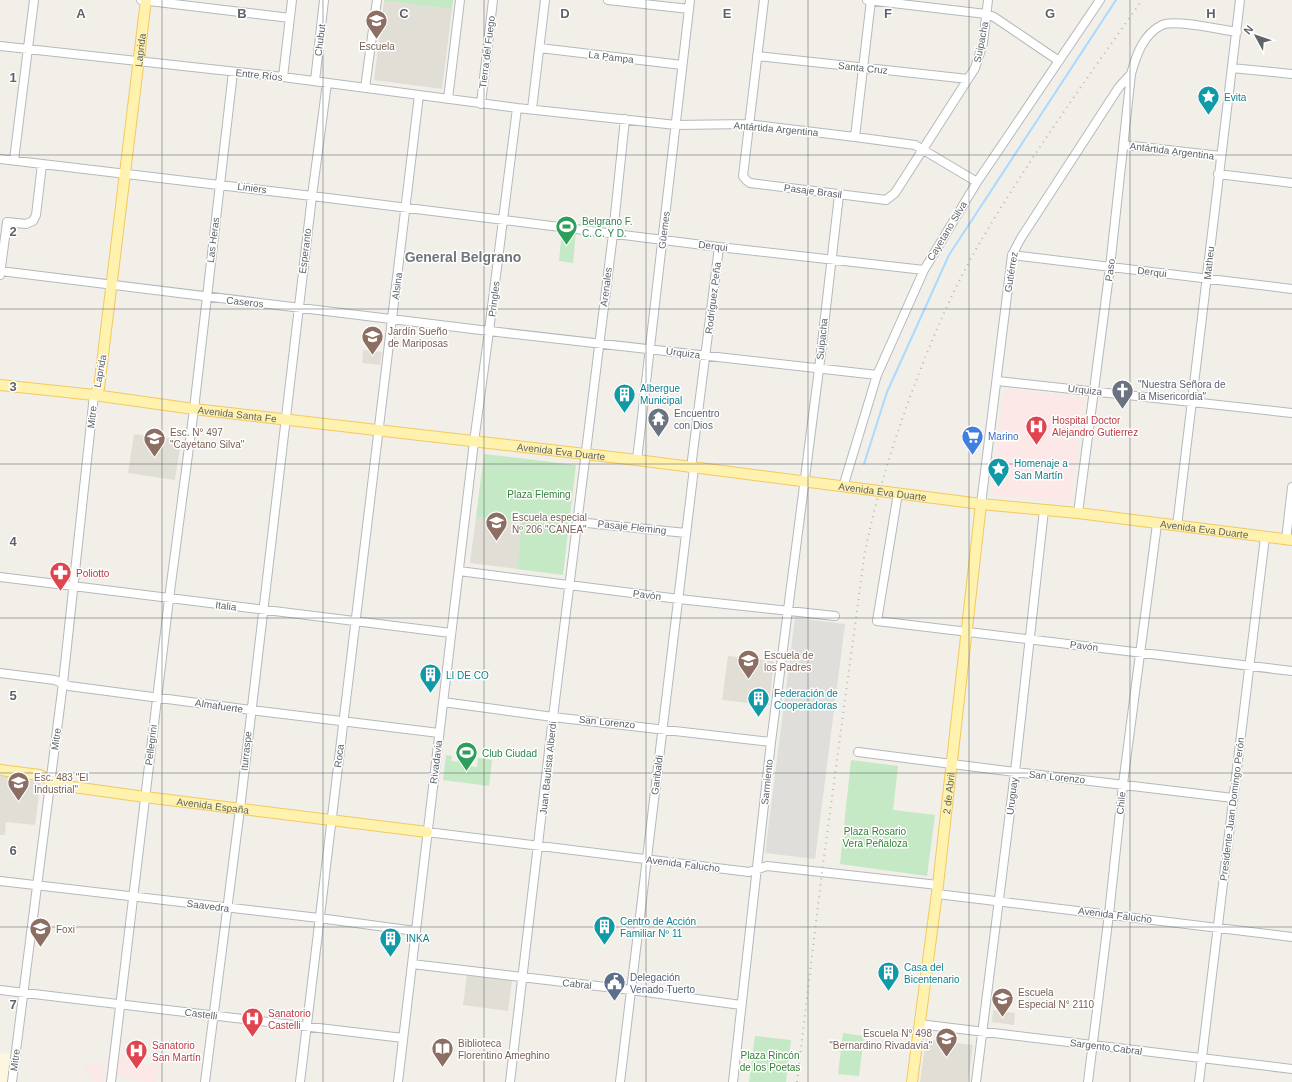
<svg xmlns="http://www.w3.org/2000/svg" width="1292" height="1082" viewBox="0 0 1292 1082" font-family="Arial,sans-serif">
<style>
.commercial{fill:#fef7e0}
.industrial{fill:#e0deda}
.education{fill:#e1ded6}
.medical{fill:#fce8e6}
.green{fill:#c5e8c5}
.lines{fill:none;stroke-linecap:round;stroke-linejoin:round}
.stream{stroke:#aadaff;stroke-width:2}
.minor-casing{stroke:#b5b8bc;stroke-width:10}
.major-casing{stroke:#f2c960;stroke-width:12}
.minor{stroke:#fff;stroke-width:8}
.major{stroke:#fff2af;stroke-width:10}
.rail{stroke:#b6b7b8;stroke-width:2;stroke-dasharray:1 5;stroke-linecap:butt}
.grid{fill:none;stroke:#5f6368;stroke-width:1;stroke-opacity:0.55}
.labels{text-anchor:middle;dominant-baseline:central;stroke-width:3;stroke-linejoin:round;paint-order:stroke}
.street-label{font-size:10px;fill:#5f6368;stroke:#fff}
.education-label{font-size:10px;fill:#785e54;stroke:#fff;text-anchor:start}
.culture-label{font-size:10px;fill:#0d838f;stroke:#fff;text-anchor:start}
.leisure-label{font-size:10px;fill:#27864d;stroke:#fff;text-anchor:start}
.worship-label{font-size:10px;fill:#5b616d;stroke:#fff;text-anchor:start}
.health-label{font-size:10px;fill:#be3a42;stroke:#fff;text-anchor:start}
.shop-label{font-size:10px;fill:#366cbe;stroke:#fff;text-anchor:start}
.park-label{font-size:10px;fill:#348238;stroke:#fff}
.service-label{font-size:10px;fill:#4e5e75;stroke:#fff;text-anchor:start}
.district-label{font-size:14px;font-weight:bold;fill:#70757a;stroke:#fff}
.grid-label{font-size:13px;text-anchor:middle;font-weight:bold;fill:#5f6368;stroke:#fff;stroke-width:3;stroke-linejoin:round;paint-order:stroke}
</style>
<rect width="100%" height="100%" fill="#f1efe8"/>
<path class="commercial" d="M0 1053 11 1054 8 1082H0Z"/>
<path class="industrial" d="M795 618 845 624 815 859 765 853Z"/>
<path class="education" d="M384 1 452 9 442 89 374 80Z
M363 350 382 352 380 365 362 363Z
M134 434 181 440 175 480 128 473Z
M476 517 522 522 517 569 470 563Z
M728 656 774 661 769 705 722 700Z
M0 776 41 780 35 825 6 822 5 835H0Z
M467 975 512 981 508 1011 463 1005Z
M993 1010 1015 1013 1014 1025 992 1022Z
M926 1039 973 1045 968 1082H920Z"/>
<path class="medical" d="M1005 389 1084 398 1070 503 991 494Z
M117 1054 126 1055 125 1062 158 1067 156 1082H141V1079L114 1075Z
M85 1064 105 1066 103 1082H94L95 1079 90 1078 91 1074 84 1073Z"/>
<path class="green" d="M384 0H453L452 9 384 1Z
M562 231 576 232 573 263 559 261Z
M484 454 576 465 563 575 517 569 522 522 476 517Z
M446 755 452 756 451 761 462 762V765L477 767 478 758 492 760 489 786 443 780Z
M851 760 898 766 893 810 935 815 927 876 840 864Z
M843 1033 864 1036 859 1076 838 1074Z
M755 1036 791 1040 786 1082H749Z"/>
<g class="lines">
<path class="stream" d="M864 464 887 392 949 255 1116 0"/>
<defs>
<path id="minor" d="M141 0 290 18
M608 0 689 9
M764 0 743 176 746 180 750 183 886 200 895 193 975 68 983 43 988 0
M867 0 986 14 994 17 1059 61
M0 46 283 77 517 108 676 125 748 124 855 137 915 145 977 182
M540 48 682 65
M757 56 968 79
M1232 68 1292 74
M283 77 292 0
M315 81 324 0
M365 88 377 0
M448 99 460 0
M481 104 493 0
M532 109 545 0
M855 137 871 0
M1124 145 1221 156
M0 159 312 196 719 247 924 270
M14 160 34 0
M1218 174 1292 183
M1012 255 1292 289
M0 271 489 331 877 375
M0 275 7 222 26 224 33 221 36 215 42 164
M998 381 1292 413
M637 460 690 0
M691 468 719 247
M843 487 877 375 924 270 977 182 1100 0
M898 493 877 621 1292 671
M981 504 1012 255 1021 238 1119 87 1131 74
M1078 513 1110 267 1131 74C1136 56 1143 34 1162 25 1175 19 1221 30 1237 32
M577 522 686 533
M1177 526 1240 0
M1286 540 1292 487
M459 571 679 599 835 616
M0 577 451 633
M0 673 55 680 69 686 251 710 439 733
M443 702 553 717 771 742
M858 752 1015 772 1233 798
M427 832 749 872 767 866 938 885
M0 881 319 918 415 931
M937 894 1292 937
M412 964 631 990 741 1005
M0 990 403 1038
M919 1024 1292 1069
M12 1082 63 683 94 395
M111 1082 169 599 194 409 233 72
M205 1082 240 809 312 196 327 83
M300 1082 419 95
M398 1082 474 442 489 331 517 108
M510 1082 553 717 613 234 625 119
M620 1082 694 468
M733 1082 771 742 819 369 839 195
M976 1082 1015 772 1044 510
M1088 1082 1109 914 1123 784 1157 524
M1199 1082 1265 537"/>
<g id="major">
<path id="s1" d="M0 385 94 395 194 409 637 460 981 504 1078 513 1292 540"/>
<path id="s2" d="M94 395 99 388 146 0"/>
<path id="s3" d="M0 770 40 775 59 785 145 797 427 832"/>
<path id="s4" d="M912 1082 938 885 981 504"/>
</g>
</defs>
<use href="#minor" class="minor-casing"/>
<use href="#major" class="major-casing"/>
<use href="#minor" class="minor"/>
<use href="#major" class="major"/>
<path class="rail" d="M797 1082 822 872 864 558C874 503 891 450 910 397 931 341 954 285 985 234 1033 153 1088 77 1142 0"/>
</g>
<path class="grid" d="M162 0V1082M323 0V1082M484 0V1082M646 0V1082M808 0V1082M969 0V1082M1130 0V1082M0 155H1292M0 309H1292M0 464H1292M0 618H1292M0 773H1292M0 927H1292"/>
<defs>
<symbol id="school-pin" viewBox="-11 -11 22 30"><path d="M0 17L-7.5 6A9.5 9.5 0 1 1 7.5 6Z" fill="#8d6e63" stroke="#fff"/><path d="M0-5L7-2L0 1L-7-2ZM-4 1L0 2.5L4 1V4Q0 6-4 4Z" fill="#fff"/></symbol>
<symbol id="sight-pin" viewBox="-11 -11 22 30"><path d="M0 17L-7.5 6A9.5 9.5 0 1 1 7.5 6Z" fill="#0f9aa8" stroke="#fff"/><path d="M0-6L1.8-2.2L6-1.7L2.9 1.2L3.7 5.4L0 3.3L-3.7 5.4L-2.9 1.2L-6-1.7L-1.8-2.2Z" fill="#fff"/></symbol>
<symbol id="stadium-pin" viewBox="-11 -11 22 30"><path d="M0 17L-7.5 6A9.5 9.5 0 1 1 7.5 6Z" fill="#2e9e5b" stroke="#fff"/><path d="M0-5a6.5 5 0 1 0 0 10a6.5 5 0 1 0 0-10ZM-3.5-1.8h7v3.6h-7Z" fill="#fff"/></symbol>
<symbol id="church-pin" viewBox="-11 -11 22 30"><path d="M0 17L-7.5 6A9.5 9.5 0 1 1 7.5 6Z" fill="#6b7280" stroke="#fff"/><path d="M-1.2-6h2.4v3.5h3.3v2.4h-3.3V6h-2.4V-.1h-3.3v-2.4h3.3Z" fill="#fff"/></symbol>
<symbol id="building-pin" viewBox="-11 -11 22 30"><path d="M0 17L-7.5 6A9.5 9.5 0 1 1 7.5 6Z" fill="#0f9aa8" stroke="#fff"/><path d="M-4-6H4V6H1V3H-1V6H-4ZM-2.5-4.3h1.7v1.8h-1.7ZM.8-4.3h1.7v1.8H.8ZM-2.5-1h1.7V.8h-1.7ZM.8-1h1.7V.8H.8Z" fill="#fff"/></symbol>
<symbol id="temple-pin" viewBox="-11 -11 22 30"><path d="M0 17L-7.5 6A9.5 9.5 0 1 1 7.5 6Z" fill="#6b7280" stroke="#fff"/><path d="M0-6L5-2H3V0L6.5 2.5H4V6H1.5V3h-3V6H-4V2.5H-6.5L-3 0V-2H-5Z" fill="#fff"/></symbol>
<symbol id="hospital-pin" viewBox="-11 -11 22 30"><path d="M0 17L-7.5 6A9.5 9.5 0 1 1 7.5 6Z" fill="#e0444e" stroke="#fff"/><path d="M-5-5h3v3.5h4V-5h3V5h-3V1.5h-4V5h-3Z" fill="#fff"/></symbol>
<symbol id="supermarket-pin" viewBox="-11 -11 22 30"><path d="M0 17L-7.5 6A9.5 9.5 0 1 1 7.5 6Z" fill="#3f7fe0" stroke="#fff"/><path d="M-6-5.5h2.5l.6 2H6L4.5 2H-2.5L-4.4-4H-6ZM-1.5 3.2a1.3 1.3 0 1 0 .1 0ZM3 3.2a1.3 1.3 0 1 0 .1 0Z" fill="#fff"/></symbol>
<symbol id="pharmacy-pin" viewBox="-11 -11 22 30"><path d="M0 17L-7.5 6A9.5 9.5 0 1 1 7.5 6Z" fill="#e0444e" stroke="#fff"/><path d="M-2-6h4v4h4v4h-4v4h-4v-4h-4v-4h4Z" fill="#fff"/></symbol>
<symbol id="civic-pin" viewBox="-11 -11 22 30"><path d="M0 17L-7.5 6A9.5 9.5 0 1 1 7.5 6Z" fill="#5c6f8a" stroke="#fff"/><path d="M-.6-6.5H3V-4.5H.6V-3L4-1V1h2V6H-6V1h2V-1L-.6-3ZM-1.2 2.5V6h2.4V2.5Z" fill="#fff"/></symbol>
<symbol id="library-pin" viewBox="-11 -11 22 30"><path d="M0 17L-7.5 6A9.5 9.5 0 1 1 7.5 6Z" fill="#8d6e63" stroke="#fff"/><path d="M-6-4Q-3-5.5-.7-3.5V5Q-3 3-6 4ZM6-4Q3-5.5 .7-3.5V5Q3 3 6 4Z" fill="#fff"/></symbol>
</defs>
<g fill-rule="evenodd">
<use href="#school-pin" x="364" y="8" width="25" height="34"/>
<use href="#sight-pin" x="1196" y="84" width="25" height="34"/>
<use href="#stadium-pin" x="554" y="214" width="25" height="34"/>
<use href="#school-pin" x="360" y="324" width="25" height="34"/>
<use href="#church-pin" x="1110" y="378" width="25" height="34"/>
<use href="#building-pin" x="612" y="382" width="25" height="34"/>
<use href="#temple-pin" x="646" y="406" width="25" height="34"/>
<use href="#hospital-pin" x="1024" y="414" width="25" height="34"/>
<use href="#supermarket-pin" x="960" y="424" width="25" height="34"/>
<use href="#school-pin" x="142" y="426" width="25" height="34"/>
<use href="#sight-pin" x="986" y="456" width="25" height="34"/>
<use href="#school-pin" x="484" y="510" width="25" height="34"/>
<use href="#pharmacy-pin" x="48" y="560" width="25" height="34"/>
<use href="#school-pin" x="736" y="648" width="25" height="34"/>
<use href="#building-pin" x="418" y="662" width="25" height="34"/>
<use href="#building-pin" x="746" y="686" width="25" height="34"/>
<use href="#stadium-pin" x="454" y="740" width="25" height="34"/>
<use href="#school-pin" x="6" y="770" width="25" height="34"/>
<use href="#building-pin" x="592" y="914" width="25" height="34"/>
<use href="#school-pin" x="28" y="916" width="25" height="34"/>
<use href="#building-pin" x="378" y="926" width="25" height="34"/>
<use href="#building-pin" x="876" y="960" width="25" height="34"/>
<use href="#civic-pin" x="602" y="970" width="25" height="34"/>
<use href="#school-pin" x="990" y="986" width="25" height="34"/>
<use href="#hospital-pin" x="240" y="1006" width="25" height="34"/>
<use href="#school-pin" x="934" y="1026" width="25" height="34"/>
<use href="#library-pin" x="430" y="1036" width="25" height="34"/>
<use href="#hospital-pin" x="124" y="1038" width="25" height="34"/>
</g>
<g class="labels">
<g class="street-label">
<text transform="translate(320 40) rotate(-83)">Chubut</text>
<text transform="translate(981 42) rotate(-79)">Suipacha</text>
<text stroke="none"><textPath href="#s2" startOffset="349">Laprida</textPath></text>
<text transform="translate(487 52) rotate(-83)">Tierra del Fuego</text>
<text transform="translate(611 57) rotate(7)">La Pampa</text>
<text transform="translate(863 68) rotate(6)">Santa Cruz</text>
<text transform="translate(259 75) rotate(6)">Entre Ríos</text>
<text transform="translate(776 129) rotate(5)">Antártida Argentina</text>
<text transform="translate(1172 151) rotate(7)">Antártida Argentina</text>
<text transform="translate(252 188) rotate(7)">Liniers</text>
<text transform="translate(813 191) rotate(7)">Pasaje Brasil</text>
<text transform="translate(664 230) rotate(-83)">Güemes</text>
<text transform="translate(947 231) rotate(-59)">Cayetano Silva</text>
<text transform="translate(213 240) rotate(-83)">Las Heras</text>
<text transform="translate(713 246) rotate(7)">Derqui</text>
<text transform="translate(305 251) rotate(-83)">Esperanto</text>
<text transform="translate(1209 263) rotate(-84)">Matheu</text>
<text transform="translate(1110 270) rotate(-83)">Paso</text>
<text transform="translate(1011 272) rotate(-81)">Gutiérrez</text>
<text transform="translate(1152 272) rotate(7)">Derqui</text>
<text transform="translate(397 286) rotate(-83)">Alsina</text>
<text transform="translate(606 287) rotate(-83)">Arenales</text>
<text transform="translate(713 298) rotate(-83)">Rodríguez Peña</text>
<text transform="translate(494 299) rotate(-83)">Pringles</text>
<text transform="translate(245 302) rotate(6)">Caseros</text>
<text transform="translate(822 339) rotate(-84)">Suipacha</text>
<text transform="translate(683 353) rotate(7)">Urquiza</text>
<text transform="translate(100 371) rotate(-80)">Laprida</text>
<text transform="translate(1085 390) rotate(6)">Urquiza</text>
<text stroke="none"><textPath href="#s1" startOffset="239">Avenida Santa Fe</textPath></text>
<text transform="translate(92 417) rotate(-84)">Mitre</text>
<text stroke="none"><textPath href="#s1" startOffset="565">Avenida Eva Duarte</textPath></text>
<text stroke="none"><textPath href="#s1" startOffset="889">Avenida Eva Duarte</textPath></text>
<text transform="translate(632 527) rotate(6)">Pasaje Fleming</text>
<text stroke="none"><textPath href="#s1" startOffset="1213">Avenida Eva Duarte</textPath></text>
<text transform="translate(647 595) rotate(7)">Pavón</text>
<text transform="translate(226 606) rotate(7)">Italia</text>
<text transform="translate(1084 646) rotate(7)">Pavón</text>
<text transform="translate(219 706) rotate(8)">Almafuerte</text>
<text transform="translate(607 722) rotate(6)">San Lorenzo</text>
<text transform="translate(56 739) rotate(-83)">Mitre</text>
<text transform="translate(151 745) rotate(-83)">Pellegrini</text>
<text transform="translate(246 751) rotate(-84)">Iturraspe</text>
<text transform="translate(339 756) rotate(-83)">Roca</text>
<text transform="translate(436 762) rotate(-83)">Rivadavia</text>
<text transform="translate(548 768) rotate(-84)">Juan Bautista Alberdi</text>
<text transform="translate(657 775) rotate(-83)">Garibaldi</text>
<text transform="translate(1057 777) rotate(6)">San Lorenzo</text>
<text transform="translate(767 782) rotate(-84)">Sarmiento</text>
<text stroke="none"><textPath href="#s4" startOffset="291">2 de Abril</textPath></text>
<text transform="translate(1012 796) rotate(-83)">Uruguay</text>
<text transform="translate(1121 803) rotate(-84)">Chile</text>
<text stroke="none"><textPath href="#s3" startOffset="217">Avenida España</textPath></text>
<text transform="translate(1232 809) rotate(-83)">Presidente Juan Domingo Perón</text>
<text transform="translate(683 864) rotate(7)">Avenida Falucho</text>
<text transform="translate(208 906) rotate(7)">Saavedra</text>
<text transform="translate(1115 915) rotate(7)">Avenida Falucho</text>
<text transform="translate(577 984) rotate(6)">Cabral</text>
<text transform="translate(201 1014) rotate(7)">Castelli</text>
<text transform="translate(1106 1047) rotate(7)">Sargento Cabral</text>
<text transform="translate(15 1060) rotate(-83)">Mitre</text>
</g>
<g class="education-label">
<text x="377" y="46" text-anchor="middle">Escuela</text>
<text x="388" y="331">Jardín Sueño<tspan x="388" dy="12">de Mariposas</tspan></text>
<text x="170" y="432">Esc. N° 497<tspan x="170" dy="12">"Cayetano Silva"</tspan></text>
<text x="512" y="517">Escuela especial<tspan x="512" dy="12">Nº 206 "CANEA"</tspan></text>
<text x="764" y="655">Escuela de<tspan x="764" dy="12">los Padres</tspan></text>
<text x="34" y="777">Esc. 483 "El<tspan x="34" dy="12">Industrial"</tspan></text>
<text x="56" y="929">Foxi</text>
<text x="1018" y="992">Escuela<tspan x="1018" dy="12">Especial N° 2110</tspan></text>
<text x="932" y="1033" text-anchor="end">Escuela N° 498<tspan x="932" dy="12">"Bernardino Rivadavia"</tspan></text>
<text x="458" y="1043">Biblioteca<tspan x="458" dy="12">Florentino Ameghino</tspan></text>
</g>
<g class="culture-label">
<text x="1224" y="97">Evita</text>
<text x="640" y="388">Albergue<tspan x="640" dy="12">Municipal</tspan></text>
<text x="1014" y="463">Homenaje a<tspan x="1014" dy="12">San Martín</tspan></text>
<text x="446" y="675">LI DE CO</text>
<text x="774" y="693">Federación de<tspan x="774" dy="12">Cooperadoras</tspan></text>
<text x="620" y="921">Centro de Acción<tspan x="620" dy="12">Familiar Nº 11</tspan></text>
<text x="406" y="938">INKA</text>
<text x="904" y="967">Casa del<tspan x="904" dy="12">Bicentenario</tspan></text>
</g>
<g class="leisure-label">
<text x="582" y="221">Belgrano F.<tspan x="582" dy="12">C. C. Y D.</tspan></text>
<text x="482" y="753">Club Ciudad</text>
</g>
<g class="worship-label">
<text x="1138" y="384">"Nuestra Señora de<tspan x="1138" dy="12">la Misericordia"</tspan></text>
<text x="674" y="413">Encuentro<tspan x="674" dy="12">con Dios</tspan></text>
</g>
<g class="health-label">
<text x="1052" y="420">Hospital Doctor<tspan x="1052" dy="12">Alejandro Gutierrez</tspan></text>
<text x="76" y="573">Poliotto</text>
<text x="268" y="1013">Sanatorio<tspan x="268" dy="12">Castelli</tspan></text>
<text x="152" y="1045">Sanatorio<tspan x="152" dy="12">San Martín</tspan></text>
</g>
<g class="shop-label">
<text x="988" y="436">Marino</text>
</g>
<g class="park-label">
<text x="539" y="494">Plaza Fleming</text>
<text x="875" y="831">Plaza Rosario<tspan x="875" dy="12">Vera Peñaloza</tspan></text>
<text x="770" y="1055">Plaza Rincón<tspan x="770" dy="12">de los Poetas</tspan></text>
</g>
<g class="service-label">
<text x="630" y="977">Delegación<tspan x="630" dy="12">Venado Tuerto</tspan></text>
</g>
<g class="district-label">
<text x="463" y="257">General Belgrano</text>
</g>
</g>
<g class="grid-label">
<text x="81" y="18">A</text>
<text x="242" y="18">B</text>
<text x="404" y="18">C</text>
<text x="565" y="18">D</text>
<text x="727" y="18">E</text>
<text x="888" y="18">F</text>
<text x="1050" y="18">G</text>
<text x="1211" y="18">H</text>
<text x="13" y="82">1</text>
<text x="13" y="236">2</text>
<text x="13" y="391">3</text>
<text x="13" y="546">4</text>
<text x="13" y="700">5</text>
<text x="13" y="855">6</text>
<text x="13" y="1009">7</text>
</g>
<g transform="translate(1256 36) rotate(310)" stroke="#ffffff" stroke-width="3" paint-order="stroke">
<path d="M0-3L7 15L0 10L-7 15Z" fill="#5f6368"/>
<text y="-6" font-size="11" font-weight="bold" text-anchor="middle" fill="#5f6368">N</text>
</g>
</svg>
